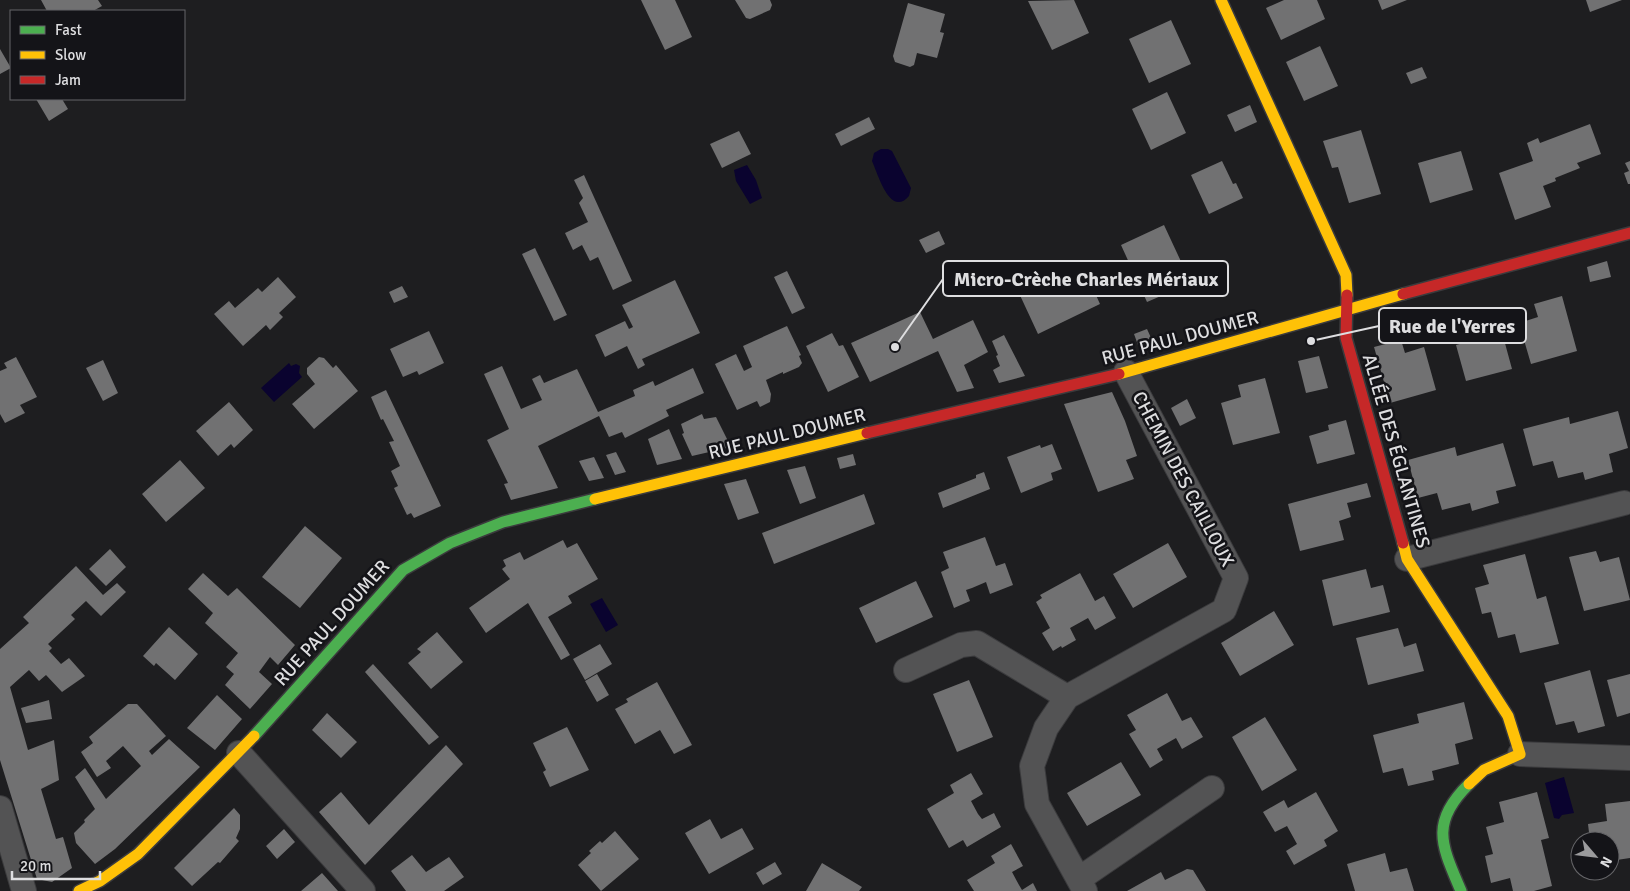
<svg xmlns="http://www.w3.org/2000/svg" width="1630" height="891" viewBox="0 0 1630 891" font-family="Signika,sans-serif">
<style>
.water{fill:#0a032f}
.building{fill:#717172}
.lines{fill:none;stroke-linecap:round;stroke-linejoin:round}
.street-casing{stroke:#3b3b3d;stroke-width:26}
.fast-casing{stroke:#3b3b3d;stroke-width:14}
.slow-casing{stroke:#3b3b3d;stroke-width:14}
.jam-casing{stroke:#3b3b3d;stroke-width:14}
.street{stroke:#535354;stroke-width:24}
.fast{stroke:#4caf50;stroke-width:11}
.slow{stroke:#ffc107;stroke-width:11}
.jam{stroke:#c62828;stroke-width:11}
.labels{text-anchor:middle;dominant-baseline:central;stroke-width:5;stroke-linejoin:round;paint-order:stroke}
.street-label{font-size:19px;fill:#dedee0;stroke:#141418}
.leader{fill:none;stroke:#dedee0;stroke-width:2}
.callout-dot{fill:#dedee0;stroke:#141418;stroke-width:2}
.callout{fill:#141418;stroke:#dedee0;stroke-width:2}
.callout-label{font-size:20px;text-anchor:middle;font-weight:bold;fill:#dedee0}
</style>
<rect width="100%" height="100%" fill="#1e1e20"/>
<path class="water" d="M881 149H888L892 151 911 188 909 196C890 218 878 174 872 161L874 153Z
M747 165 756 180 762 198 750 204 736 181 734 170Z
M289 363 291 366 296 364 300 366 299 373 302 377 274 402 261 388Z
M602 598 618 625 606 632 590 604Z
M1564 777 1574 813 1562 815 1559 819 1554 818 1545 783Z"/>
<path class="building" d="M41 0H98L102 6 93 11H47Z
M641 0H675L692 37 665 50Z
M735 0H770L772 5 770 10 750 19 746 18Z
M1074 0 1089 33 1052 50 1028 1Z
M1284 0H1317L1325 19 1281 40 1266 8Z
M1378 0H1407L1382 10Z
M1586 0H1622L1590 12Z
M908 3 945 14 940 32 944 33 937 58 917 53 914 65 910 67 895 62 893 56Z
M1171 20 1191 64 1149 83 1129 39Z
M1320 46 1338 86 1304 101 1286 62Z
M0 49 11 68 0 74Z
M1422 67 1427 78 1411 84 1406 73Z
M1167 92 1186 133 1151 150 1132 109Z
M36 99H62L68 109 49 121Z
M1250 105 1257 122 1235 132 1227 115Z
M869 117 875 129 841 146 835 134Z
M1590 124 1601 154 1577 163 1580 168 1555 178 1556 181 1543 186 1551 207 1515 220 1499 173 1533 161 1527 143 1538 138 1540 143Z
M1361 130 1381 194 1349 203 1338 167 1332 168 1323 141Z
M739 131 751 154 722 168 710 144Z
M1461 151 1473 190 1430 203 1418 163Z
M1222 161 1233 184 1236 183 1243 198 1209 214 1191 175Z
M1630 161V184H1628L1624 173 1629 171 1625 163Z
M584 175 632 281 613 290 598 257 590 261 582 245 573 250 565 233 588 222 579 203 583 198 574 180Z
M1164 225 1191 283 1147 302 1121 245Z
M939 231 945 244 926 253 919 240Z
M535 248 567 315 554 321 522 254Z
M1607 261 1611 277 1590 282 1587 267Z
M1081 262 1100 304 1038 334 1018 291Z
M787 271 805 308 792 314 774 277Z
M278 277 296 297 279 313 283 317 270 330 266 325 243 346 214 314 229 301 235 308 258 288 262 292Z
M675 280 700 333 642 359 645 365 638 369 627 346 605 357 595 335 625 321 629 329 633 327 622 305Z
M402 286 408 297 394 303 389 292Z
M1562 296 1577 351 1531 364 1519 323 1538 317 1534 304Z
M920 312 933 339 973 320 988 352 964 365 974 388 957 392 938 351 870 382 851 343Z
M1497 314 1512 369 1466 381 1456 345 1474 340 1470 321Z
M787 326 801 355 799 356 802 363 799 367 783 374V372L766 380 771 394 770 402 760 407 757 401 737 410 715 364 736 354 744 371 752 367 743 346Z
M1147 329 1152 340 1138 345 1134 334Z
M429 331 444 363 419 375 417 371 403 377 390 349Z
M832 333 839 346 843 345 859 377 828 392 806 346Z
M1004 335 1025 376 999 383 993 370 1000 366 996 356 998 355 992 341Z
M1401 340 1405 353 1424 347 1436 390 1390 403 1374 347Z
M1319 356 1328 388 1306 393 1298 361Z
M16 357 37 397 20 405 25 413 5 423 0 414V371L7 368 4 363Z
M319 357 324 358 333 368 336 365 358 391 314 429 292 404 315 384 307 374V368Z
M103 360 118 393 103 401 86 368Z
M502 366 521 409 542 400 532 379 540 375 544 383 577 369 598 412 635 396 633 390 653 381 655 386 693 368 704 393 666 410 669 416 625 438 622 432 609 437 599 416 538 446 558 488 511 500 504 484 508 483 487 440 509 429 484 374Z
M1265 378 1280 433 1233 445 1221 403 1241 397 1238 385Z
M386 390 441 506 414 518 411 513 407 515 394 488 398 486 391 471 400 466 389 442 394 441 383 419 381 420 371 397Z
M1112 392 1125 421 1137 456 1126 460 1134 479 1098 492 1064 404Z
M1187 399 1196 418 1180 426 1171 408Z
M229 402 253 430 234 448 231 444 218 456 196 431Z
M1618 411 1628 448 1609 454 1613 472 1585 480 1583 472 1558 478 1553 461 1533 466 1523 429 1569 417 1570 424Z
M702 414 704 419 716 417 731 447 692 456 682 434 684 433 681 424Z
M1346 420 1355 454 1317 464 1309 436 1329 430 1328 425Z
M669 429 682 459 657 465 648 439Z
M1503 443 1516 486 1496 491 1499 503 1472 511 1470 503 1442 510 1437 493 1418 498 1408 460 1455 447 1457 456Z
M1052 444 1062 469 1051 473 1053 480 1021 493 1007 457 1040 445 1041 448Z
M616 452 626 472 615 475 606 455Z
M853 454 856 465 840 469 837 458Z
M594 457 604 478 589 481 579 461Z
M180 460 205 488 166 522 142 494Z
M805 466 816 498 800 504 787 470Z
M984 472 990 489 943 508 938 493 976 478V475Z
M746 479 759 513 738 520 724 484Z
M1367 483 1371 497 1347 503 1351 517 1339 521 1344 540 1300 551 1288 504Z
M864 494 875 524 774 564 762 533Z
M305 526 342 558 300 608 262 577Z
M985 537 996 566 1005 563 1013 585 990 594 986 582 972 588 966 590 970 601 954 608 941 572 949 568 943 552Z
M563 540 567 548 577 543 598 579 568 596 572 603 548 617 570 655 561 660 528 603 486 633 469 608 510 579 502 569 506 566 503 560 520 552 524 560Z
M1168 543 1187 577 1133 608 1113 574Z
M110 549 126 567 106 586 89 569Z
M1596 551 1600 562 1619 557 1630 600 1584 611 1569 557Z
M1525 554 1537 599 1546 596 1559 644 1520 653 1515 634 1498 638 1491 612 1482 614 1475 588 1489 584 1483 565Z
M76 566 103 595 117 583 126 592 101 616 86 601 71 615 75 619 48 644 52 648 49 651 61 664 69 658 85 676 62 692 46 675 39 681 29 670 10 687 28 750 54 740 59 780 41 789 56 839 63 837 72 868 52 882 37 879 0 760V649L29 623 23 617Z
M1366 569 1371 588 1383 585 1390 612 1333 626 1322 580Z
M203 573 228 596 237 588 295 645 278 665 270 657 259 672 272 684 250 709 225 685 234 674 226 667 238 653 205 623 213 613 188 589Z
M1080 573 1095 601 1104 596 1116 618 1095 630 1088 618 1070 628 1076 640 1062 648 1061 646 1053 651 1042 633 1050 628 1036 602 1042 598 1040 595Z
M916 581 933 617 876 643 859 608Z
M1274 611 1294 645 1240 676 1221 643Z
M169 627 198 654 175 680 156 663 154 666 143 656Z
M1398 628 1404 647 1416 643 1424 671 1368 685 1356 638Z
M437 632 463 662 431 689 408 663 421 652 417 649Z
M600 644 612 664 585 680 573 659Z
M373 664 439 737 429 745 365 672Z
M1590 670 1605 726 1578 733 1574 721 1556 725 1544 683Z
M597 674 609 695 597 702 585 681Z
M1630 674V713L1617 717 1607 680Z
M969 680 993 737 957 752 933 694Z
M657 682 692 745 674 754 660 730 635 744 615 709 628 702 626 699Z
M1167 693 1182 721 1191 717 1203 737 1182 749 1176 738 1162 746 1157 749 1163 760 1150 768 1129 734 1136 730 1127 715Z
M217 695 242 719 215 750 187 728Z
M49 700 52 719 26 723 21 708Z
M1464 702 1473 739 1455 744 1459 764 1432 771 1434 780 1408 786 1403 768 1383 773 1373 735 1419 723 1417 714Z
M128 704H137L166 736 149 751 152 755 169 739 200 767 115 849 95 864 76 843 74 833 85 822 84 820 95 809 75 777 85 768 106 799 141 766 123 746 106 761 111 768 97 777 81 752 93 743 89 737Z
M327 713 357 742 341 758 312 730Z
M1265 717 1297 770 1262 791 1232 737Z
M567 727 589 770 550 787 543 772 546 770 533 743Z
M446 745 463 764 365 865 319 812 341 792 369 825Z
M1121 762 1141 795 1087 826 1067 793Z
M971 773 983 794 971 801 978 814 982 819 994 813 1001 827 967 847 963 840 949 848 927 809 954 793 950 785Z
M1316 792 1338 831 1324 840 1327 846 1294 865 1286 851 1297 844 1287 826 1275 832 1263 812 1284 800 1288 808Z
M1537 792 1549 838 1541 840 1552 886 1534 891H1513L1510 878 1491 883 1485 856 1493 854 1486 827 1504 822 1499 802Z
M1630 801V858L1610 861V841H1590L1588 824 1607 821 1605 804Z
M234 808 240 815V829L236 838 239 841 220 863 218 862 192 886 174 868Z
M710 819 721 839 742 828 754 849 709 874 685 833Z
M284 829 295 842 277 859 266 846Z
M615 831 639 859 601 891 578 865 591 853 589 851 600 841 602 843Z
M1011 844 1023 866 1012 872 1019 885 1022 890 1033 883 1037 891H974L967 880 995 863 991 856Z
M1385 853 1390 872 1407 868 1414 891H1355L1347 864Z
M412 855 426 872 449 857 464 877 444 891H406L391 871Z
M775 862 782 874 763 885 756 873Z
M822 863 862 887 859 891H806Z
M1187 869 1193 870 1206 891H1127L1161 872 1165 880Z
M322 873 338 891H301Z"/>
<g class="lines">
<defs>
<path id="street" d="M1407 559 1624 503
M906 670 961 645 977 643 1067 697
M239 753 363 891
M1520 754 1630 758
M0 808 24 891
M1079 879 1212 788
M1085 891 1037 804 1032 766 1046 728 1067 697 1224 610 1236 578 1126 372"/>
<path id="fast" d="M254 736 403 570 450 543 503 522 595 499
M1461 891C1442 846 1429 823 1469 784"/>
<path id="slow" d="M1221 0 1346 275 1347 295
M1119 374 1403 294
M595 499 867 433
M1403 543 1407 559 1508 716 1520 754 1484 770 1469 784
M79 891 100 881 138 854 254 736"/>
<path id="jam" d="M1403 294 1630 233
M1347 295 1346 338 1403 543
M867 433 1119 374"/>
</defs>
<use href="#street" class="street-casing"/>
<use href="#fast" class="fast-casing"/>
<use href="#slow" class="slow-casing"/>
<use href="#jam" class="jam-casing"/>
<use href="#street" class="street"/>
<use href="#fast" class="fast"/>
<use href="#slow" class="slow"/>
<use href="#jam" class="jam"/>
</g>
<g class="labels">
<g class="street-label">
<text transform="translate(1180 338) rotate(-15)">RUE PAUL DOUMER</text>
<text transform="translate(787 434) rotate(-14)">RUE PAUL DOUMER</text>
<text transform="translate(1396 451) rotate(74)">ALLÉE DES ÉGLANTINES</text>
<text transform="translate(1183 479) rotate(62)">CHEMIN DES CAILLOUX</text>
<text transform="translate(332 623) rotate(-48)">RUE PAUL DOUMER</text>
</g>
</g>
<path class="leader" d="M895 347L943 279M1311 341L1379 326"/>
<g class="callout-dot">
<circle cx="895" cy="347" r="5"/>
<circle cx="1311" cy="341" r="5"/>
</g>
<g class="callout">
<rect x="943" y="261" width="285" height="35" rx="5"/>
<rect x="1379" y="308" width="147" height="35" rx="5"/>
</g>
<g class="callout-label">
<text x="1086" y="286">Micro-Crèche Charles Mériaux</text>
<text x="1452" y="333">Rue de l'Yerres</text>
</g>
<rect x="10" y="10" width="175" height="90" fill="#141418" stroke="#656568"/>
<rect x="20" y="26" width="25" height="8" fill="#4caf50" stroke="#656568"/>
<text x="55" y="35" font-size="15" fill="#dedee0">Fast</text>
<rect x="20" y="51" width="25" height="8" fill="#ffc107" stroke="#656568"/>
<text x="55" y="60" font-size="15" fill="#dedee0">Slow</text>
<rect x="20" y="76" width="25" height="8" fill="#c62828" stroke="#656568"/>
<text x="55" y="85" font-size="15" fill="#dedee0">Jam</text>
<g transform="translate(1595 856) rotate(118)"><circle r="24" fill="#141418" stroke="#656568"/>
<path d="M0-4L9 19L0 12L-9 19Z" fill="#9b9b9d"/>
<text y="-8" font-size="14" font-weight="bold" text-anchor="middle" fill="#dedee0">N</text>
</g>
<path d="M12 871v8h88v-8" fill="none" stroke="#dedee0" stroke-width="2.5"/>
<text x="20" y="871" font-size="15" fill="#dedee0" stroke="#141418" stroke-width="4" paint-order="stroke">20 m</text>
</svg>
